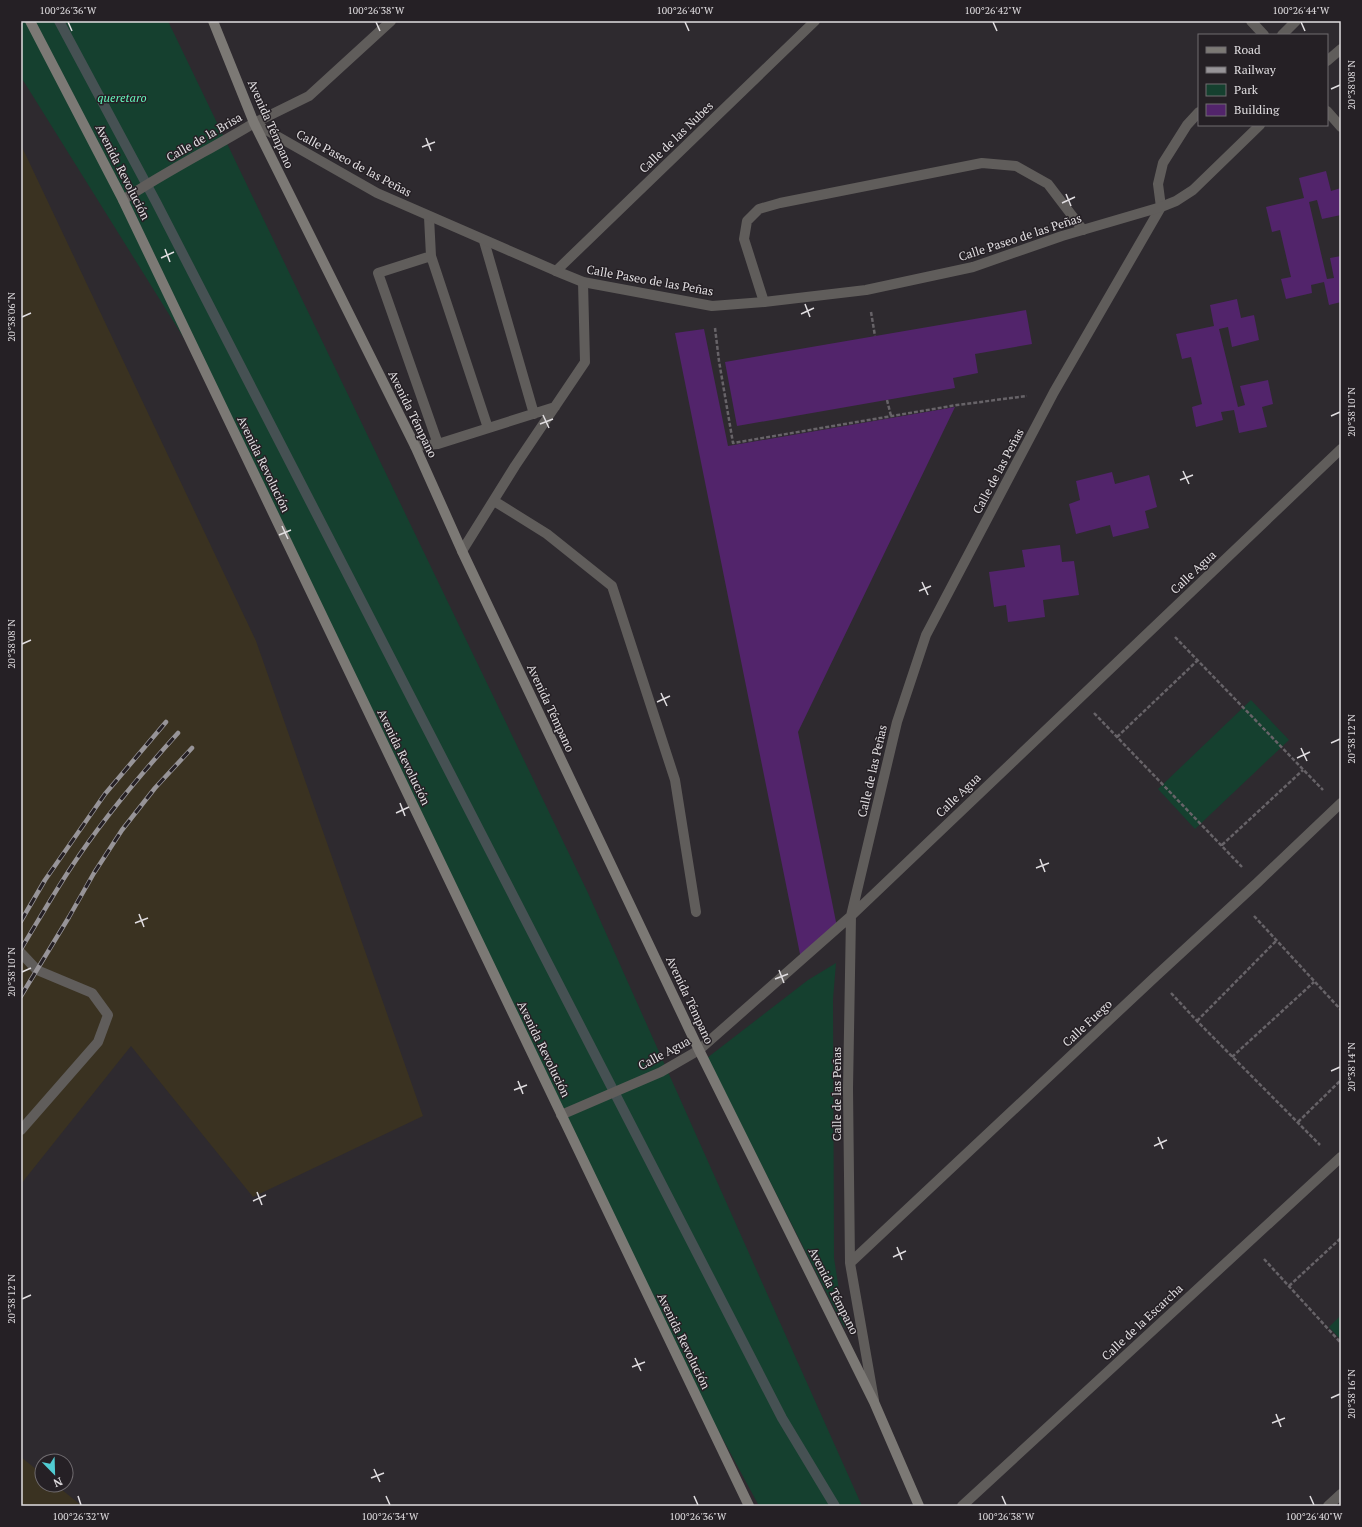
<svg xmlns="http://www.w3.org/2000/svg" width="1362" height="1527" viewBox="0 0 1362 1527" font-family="'PT Serif',serif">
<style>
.industrial{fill:#3a3221}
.green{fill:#15402f}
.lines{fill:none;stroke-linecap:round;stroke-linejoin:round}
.stream{stroke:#465153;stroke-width:10}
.building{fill:#52246b}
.path{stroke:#676368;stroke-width:2.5;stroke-dasharray:4 2;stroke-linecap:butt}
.service{stroke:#605d5b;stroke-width:10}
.minor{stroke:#605d5b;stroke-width:10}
.tertiary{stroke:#605d5b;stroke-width:10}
.secondary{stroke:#7c7975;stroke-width:10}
.rail-casing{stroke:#979498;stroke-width:4.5}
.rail{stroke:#252025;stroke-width:3;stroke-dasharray:9;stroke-linecap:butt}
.ticks{fill:none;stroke:#e1dee1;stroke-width:1.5}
.labels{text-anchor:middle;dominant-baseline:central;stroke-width:3;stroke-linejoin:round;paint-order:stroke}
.park-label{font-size:12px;font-style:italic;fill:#64f9be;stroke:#252025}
.street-label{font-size:12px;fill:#e1dee1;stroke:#252025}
.neatline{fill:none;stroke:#e1dee1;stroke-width:1.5}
.ticks-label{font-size:10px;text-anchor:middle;fill:#e1dee1}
</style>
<rect width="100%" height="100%" fill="#2e2a2f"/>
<path class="industrial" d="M21 145 256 641 423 1116 253 1197 131 1046 21 1184Z
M21 1457 42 1474V1485H56L82 1506H21Z"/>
<path class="green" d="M21 21H168L588 893 862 1506H759L671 1343 205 372 21 77Z
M1251 700 1289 740 1195 829 1158 789Z
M836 963 833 999 834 1258 845 1329 707 1058 808 980Z
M1341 1315V1340L1329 1327Z"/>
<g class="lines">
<path class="stream" d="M59 21 156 202 782 1418 835 1506"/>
</g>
<path class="building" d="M1326 171 1331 191 1341 188V215L1322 219 1317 200 1309 202 1327 279 1334 278 1330 258 1341 256V302L1329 305 1324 282 1311 285 1312 293 1286 299 1281 279 1291 277 1280 230 1272 232 1266 207 1304 198 1299 178Z
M1237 299 1241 318 1254 315 1259 340 1232 347 1228 327 1219 329 1238 407 1245 405 1240 386 1268 380 1273 404 1262 407 1267 427 1239 433 1234 410 1221 412 1223 420 1196 427 1192 407 1202 404 1191 357 1182 359 1176 334 1214 326 1210 305Z
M1026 310 1032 344 975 354 978 373 953 378 955 388 737 426 725 362Z
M704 329 728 446 955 407 798 732 837 927 801 959 675 333Z
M1112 472 1115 484 1149 475 1157 507 1145 511 1149 528 1113 537 1110 525 1076 534 1069 504 1080 500 1076 481Z
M1060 545 1062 562 1074 561 1079 595 1043 600 1045 617 1008 622 1006 605 994 607 989 572 1025 567 1022 550Z"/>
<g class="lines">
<path class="path" d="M871 312 875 336
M715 328 719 361 733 443 957 405 1027 396
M887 400 891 416
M1175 637 1323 790
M1094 713 1242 867
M1117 737 1198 660
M1222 845 1303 770
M1254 916 1341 1010
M1171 993 1197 1021 1320 1145
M1197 1021 1276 941
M1232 1057 1314 982
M1298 1122 1341 1080
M1264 1259 1341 1343
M1289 1286 1341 1238"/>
<path class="service" d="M429 217 431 256 488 428
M484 241 534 414
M431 256 378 273 438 444
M764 302 744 239 747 221 759 209 780 203 982 163 1016 166 1048 184 1083 230
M415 446 438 444 555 407
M494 501 547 534 612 586 675 780 696 912
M462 551 515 466 585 362 583 282
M21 953 37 970 92 993 108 1015 98 1042 21 1130"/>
<path class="minor" d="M1251 21 1264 35
M1282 35 1296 21
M1327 111 1341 127
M254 123 309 96 391 21
M556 271 815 21
M561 1115 661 1072 699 1050 851 916 1341 449
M850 1263 1156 976 1257 883 1341 803
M874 1400 850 1263 848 1089 851 916 897 722 926 635 1054 392 1161 207 1158 184 1163 163 1187 125 1199 112
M962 1506 1341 1157
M1328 1506 1341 1494"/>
<path class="tertiary" d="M1327 61 1341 49
M123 200C165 172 211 149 254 123L377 193 556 271 583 282 712 306 764 302 866 290 973 267 1062 236 1161 207 1176 201 1193 190 1260 125"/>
<path class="secondary" d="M30 21 123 200 749 1506
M213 21 254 123 415 446 462 551 699 1050 874 1402 919 1506"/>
<defs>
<path id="rail" d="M21 921 45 880 105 794 166 722
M21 949C38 921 54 893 72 866 103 819 140 775 178 733
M21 996 69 917 94 873 122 830 155 788 192 748"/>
</defs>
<use href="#rail" class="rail-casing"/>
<use href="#rail" class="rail"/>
</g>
<path class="ticks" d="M68 22 72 31M376 22 380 31M685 22 689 31M993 22 997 31M1301 22 1305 31M1331 89 1340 85M426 138 431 151M422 147 435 142M1066 194 1071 206M1062 203 1075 197M165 249 170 262M161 258 174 252M805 304 810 317M801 314 814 308M22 317 31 313M543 415 549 428M1331 416 1340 412M540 424 553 419M1183 471 1189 484M1180 480 1193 475M282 526 288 539M279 535 291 530M922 582 928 595M919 591 931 586M22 644 31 640M661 693 667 706M657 702 670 696M1331 743 1340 739M1301 748 1307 761M1297 758 1310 752M400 803 405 816M396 813 409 807M1040 859 1045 872M1036 868 1049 863M139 914 144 927M135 923 148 918M779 970 784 983M22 972 31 968M775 979 788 974M1331 1071 1340 1067M518 1081 523 1094M514 1090 527 1085M1158 1137 1163 1149M1154 1146 1167 1140M257 1192 262 1205M253 1201 266 1195M897 1247 902 1260M893 1257 906 1251M22 1299 31 1295M635 1358 641 1371M632 1367 645 1362M1331 1398 1340 1394M1276 1414 1281 1427M1272 1423 1285 1418M374 1469 380 1482M371 1478 384 1473M78 1496 81 1505M386 1496 390 1505M694 1496 698 1505M1002 1496 1006 1505M1310 1496 1314 1505"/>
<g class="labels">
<g class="park-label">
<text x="122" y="97">queretaro</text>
</g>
<g class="street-label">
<text transform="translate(271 124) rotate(66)">Avenida Témpano</text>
<text transform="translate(204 137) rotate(-30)">Calle de la Brisa</text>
<text transform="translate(676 137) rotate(-44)">Calle de las Nubes</text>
<text transform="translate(354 163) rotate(28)">Calle Paseo de las Peñas</text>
<text transform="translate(123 172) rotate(63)">Avenida Revolución</text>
<text transform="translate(1020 237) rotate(-18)">Calle Paseo de las Peñas</text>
<text transform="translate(650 280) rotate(10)">Calle Paseo de las Peñas</text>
<text transform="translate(413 414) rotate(64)">Avenida Témpano</text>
<text transform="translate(264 464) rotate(64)">Avenida Revolución</text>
<text transform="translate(998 471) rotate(-62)">Calle de las Peñas</text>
<text transform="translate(1193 572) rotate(-43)">Calle Agua</text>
<text transform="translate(551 708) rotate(65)">Avenida Témpano</text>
<text transform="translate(404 757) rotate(64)">Avenida Revolución</text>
<text transform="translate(872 771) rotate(-77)">Calle de las Peñas</text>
<text transform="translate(958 795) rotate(-44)">Calle Agua</text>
<text transform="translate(690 1000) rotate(65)">Avenida Témpano</text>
<text transform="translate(1087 1023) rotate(-43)">Calle Fuego</text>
<text transform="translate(544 1049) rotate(64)">Avenida Revolución</text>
<text transform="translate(664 1053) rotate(-28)">Calle Agua</text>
<text transform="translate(836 1094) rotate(-90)">Calle de las Peñas</text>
<text transform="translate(834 1291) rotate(63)">Avenida Témpano</text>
<text transform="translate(1142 1322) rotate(-43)">Calle de la Escarcha</text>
<text transform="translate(684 1341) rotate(64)">Avenida Revolución</text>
</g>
</g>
<rect width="1362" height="1527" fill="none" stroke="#252025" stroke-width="44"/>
<rect x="1198" y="34" width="130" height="92" fill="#252025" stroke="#706c70"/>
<rect x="1206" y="47" width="20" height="6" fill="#7c7975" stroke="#706c70"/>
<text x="1234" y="54" font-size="12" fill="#e1dee1">Road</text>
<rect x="1206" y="67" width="20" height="6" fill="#979498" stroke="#706c70"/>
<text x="1234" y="74" font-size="12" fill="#e1dee1">Railway</text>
<rect x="1206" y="84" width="20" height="12" fill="#15402f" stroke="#706c70"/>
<text x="1234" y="94" font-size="12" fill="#e1dee1">Park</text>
<rect x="1206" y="104" width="20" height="12" fill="#52246b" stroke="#706c70"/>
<text x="1234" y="114" font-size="12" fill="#e1dee1">Building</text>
<g transform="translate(54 1473) rotate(157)"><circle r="19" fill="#252025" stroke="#706c70"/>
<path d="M0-3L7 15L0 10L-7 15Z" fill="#51ccd2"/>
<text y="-6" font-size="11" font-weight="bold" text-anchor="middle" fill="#e1dee1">N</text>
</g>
<rect x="22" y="22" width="1318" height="1483" class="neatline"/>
<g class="ticks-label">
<text x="68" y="14">100°26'36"W</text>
<text x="376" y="14">100°26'38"W</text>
<text x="685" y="14">100°26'40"W</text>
<text x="993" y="14">100°26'42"W</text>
<text x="1301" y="14">100°26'44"W</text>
<text transform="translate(1351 85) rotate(-90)" y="4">20°38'08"N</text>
<text transform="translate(11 317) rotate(-90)" y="4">20°38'06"N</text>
<text transform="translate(1351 412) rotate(-90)" y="4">20°38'10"N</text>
<text transform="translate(11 644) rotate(-90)" y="4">20°38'08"N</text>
<text transform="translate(1351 739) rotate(-90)" y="4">20°38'12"N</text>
<text transform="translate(11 972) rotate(-90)" y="4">20°38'10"N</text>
<text transform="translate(1351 1067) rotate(-90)" y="4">20°38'14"N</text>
<text transform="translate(11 1299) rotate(-90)" y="4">20°38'12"N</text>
<text transform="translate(1351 1394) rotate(-90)" y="4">20°38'16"N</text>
<text x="81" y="1520">100°26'32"W</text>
<text x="390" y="1520">100°26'34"W</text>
<text x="698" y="1520">100°26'36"W</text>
<text x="1006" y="1520">100°26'38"W</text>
<text x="1314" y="1520">100°26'40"W</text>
</g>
</svg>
